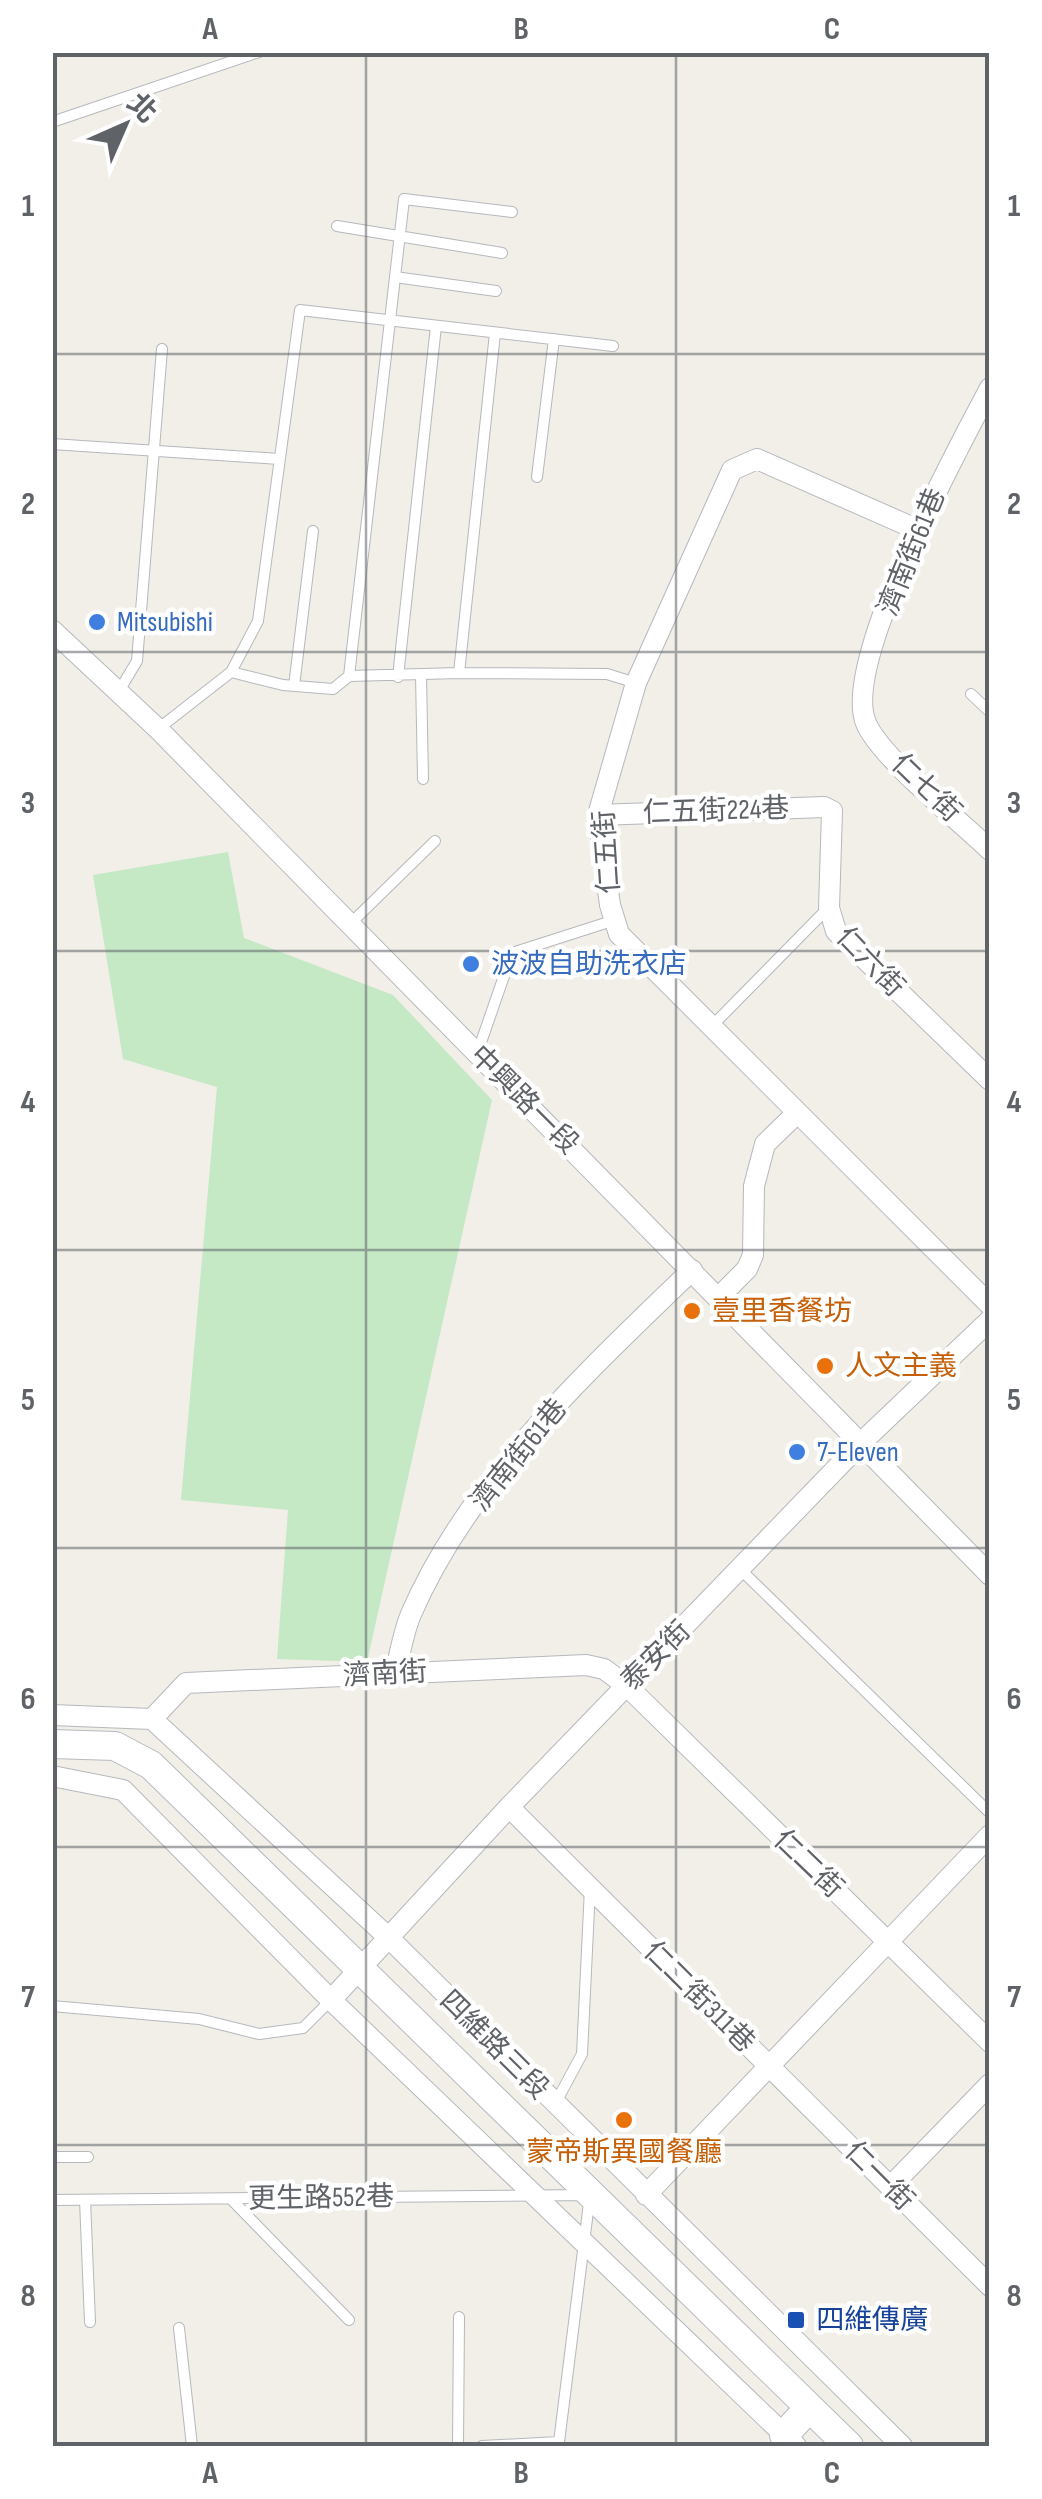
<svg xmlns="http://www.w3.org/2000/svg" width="1042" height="2499" viewBox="0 0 1042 2499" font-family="'Sofia Sans Condensed','Noto Sans TC',sans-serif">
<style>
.green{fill:#c5e8c5}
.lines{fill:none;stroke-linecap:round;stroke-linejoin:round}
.lane-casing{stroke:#b5b8bc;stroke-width:12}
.street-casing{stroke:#b5b8bc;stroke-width:22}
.secondary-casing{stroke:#b6babf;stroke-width:30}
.lane{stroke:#fff;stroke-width:10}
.street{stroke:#fff;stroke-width:20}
.secondary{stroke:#fff;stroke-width:28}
.grid{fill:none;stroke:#5f6368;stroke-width:2.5;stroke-opacity:0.55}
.shop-dot{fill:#3f7fe0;stroke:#fff;stroke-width:4}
.food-dot{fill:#e8710a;stroke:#fff;stroke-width:4}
.transit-dot{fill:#1a4fb4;stroke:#fff;stroke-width:4}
.labels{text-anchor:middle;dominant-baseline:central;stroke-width:9;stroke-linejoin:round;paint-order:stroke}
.street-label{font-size:28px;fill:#5f6368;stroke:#fff}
.shop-label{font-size:28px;fill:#366cbe;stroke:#fff;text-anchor:start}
.food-label{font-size:28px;fill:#c56008;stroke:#fff;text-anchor:start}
.transit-label{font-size:28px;fill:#164399;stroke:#fff;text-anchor:start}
.neatline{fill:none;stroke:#5f6368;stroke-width:4}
.grid-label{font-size:32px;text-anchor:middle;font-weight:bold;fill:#5f6368}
</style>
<rect width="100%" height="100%" fill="#f1efe8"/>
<path class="green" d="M228 852 244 938 393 995 492 1100 367 1662 277 1659 288 1510 181 1500 217 1087 123 1059 93 875Z"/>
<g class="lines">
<defs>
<path id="lane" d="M52 122 259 52
M337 226 502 253
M395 277 496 291
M52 444 279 459
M537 477 554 339
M231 672 258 621 300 310 613 346
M459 673 495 333
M421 675 423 779
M349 676 404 199 512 212
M398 677 436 326
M294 686 313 531
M119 691 137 661 162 349
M971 694 990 712
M158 729 231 672 283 685 333 689 349 676 459 673 607 674 636 683
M350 924 435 841
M710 1028 828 908
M478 1051 512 953 615 920
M741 1570 990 1813
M52 2006 199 2019 259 2034 303 2028 331 2000
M555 2104 582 2054 590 1888
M52 2157H88
M231 2199 349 2320
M52 2200 590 2195 559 2442 482 2446
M85 2200 90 2322
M179 2328 192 2446
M458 2446 459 2317"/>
<path id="street" d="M990 388C958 448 841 664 866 723 880 757 960 821 990 850
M916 529 757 459 732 470 636 683 598 815 610 905 619 934 990 1305
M52 630 158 729 990 1575
M598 815 824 807 832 811 829 908 836 931 990 1080
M719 1297 747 1269 753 1255 754 1186 765 1144 796 1114
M395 1674C400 1654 403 1633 411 1614 470 1478 588 1371 692 1270
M52 1715 152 1719 389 1938 902 2446
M152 1719 186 1683 586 1665 604 1669 627 1686 990 2042
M52 1776 123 1790 331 2000 796 2446
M509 1807 990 2286
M331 2000 509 1807 862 1442 990 1320
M890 2187 990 2084
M646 2195 990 1835"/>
<path id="secondary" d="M52 1744 115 1746 151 1765 849 2446
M784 2435 809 2408"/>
</defs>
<use href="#lane" class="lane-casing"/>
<use href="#street" class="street-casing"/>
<use href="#secondary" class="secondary-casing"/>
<use href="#lane" class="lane"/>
<use href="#street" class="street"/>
<use href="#secondary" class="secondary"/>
</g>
<path class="grid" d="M366 52V2446M676 52V2446M52 354H990M52 652H990M52 951H990M52 1250H990M52 1548H990M52 1847H990M52 2145H990"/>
<g class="shop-dot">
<circle cx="97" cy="622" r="10"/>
<circle cx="471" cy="964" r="10"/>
<circle cx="797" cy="1452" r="10"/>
</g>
<g class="food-dot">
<circle cx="692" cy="1311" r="10"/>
<circle cx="825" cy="1366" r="10"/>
<circle cx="624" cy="2120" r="10"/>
</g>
<rect class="transit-dot" x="786" y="2310" width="20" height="20" rx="5"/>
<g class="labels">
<g class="street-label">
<text transform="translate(912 552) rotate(-68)">濟南街61巷</text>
<text transform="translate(926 788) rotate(44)">仁七街</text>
<text transform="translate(716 811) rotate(-2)">仁五街224巷</text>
<text transform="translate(607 852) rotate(-94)">仁五街</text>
<text transform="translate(870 962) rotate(46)">仁六街</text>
<text transform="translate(524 1100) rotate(45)">中興路一段</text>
<text transform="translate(519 1455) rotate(-51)">濟南街61巷</text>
<text transform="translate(656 1656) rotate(-45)">泰安街</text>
<text transform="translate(385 1674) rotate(-3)">濟南街</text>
<text transform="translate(808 1864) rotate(44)">仁二街</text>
<text transform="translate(699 1997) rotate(45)">仁二街311巷</text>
<text transform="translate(494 2045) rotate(45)">四維路三段</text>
<text transform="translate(879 2176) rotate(45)">仁一街</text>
<text transform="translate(321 2198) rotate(-1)">更生路552巷</text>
</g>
<g class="shop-label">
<text x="117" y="622">Mitsubishi</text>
<text x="491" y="964">波波自助洗衣店</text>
<text x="817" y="1452">7-Eleven</text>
</g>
<g class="food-label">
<text x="712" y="1311">壹里香餐坊</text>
<text x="845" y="1366">人文主義</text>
<text x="624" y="2152" text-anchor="middle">蒙帝斯異國餐廳</text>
</g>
<g class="transit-label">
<text x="816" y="2320">四維傳廣</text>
</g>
</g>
<rect width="1042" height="2499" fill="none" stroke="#ffffff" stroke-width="110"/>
<g transform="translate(125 125) rotate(45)" stroke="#ffffff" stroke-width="8" paint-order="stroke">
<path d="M0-8L18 38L0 25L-18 38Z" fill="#5f6368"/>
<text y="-15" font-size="28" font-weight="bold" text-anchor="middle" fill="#5f6368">北</text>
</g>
<rect x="55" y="55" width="932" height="2389" class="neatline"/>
<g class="grid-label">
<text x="210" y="39">A</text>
<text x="521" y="39">B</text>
<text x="832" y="39">C</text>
<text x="28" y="216">1</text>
<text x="1014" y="216">1</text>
<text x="28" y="514">2</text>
<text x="1014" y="514">2</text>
<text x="28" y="813">3</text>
<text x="1014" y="813">3</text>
<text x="28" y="1112">4</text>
<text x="1014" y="1112">4</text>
<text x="28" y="1410">5</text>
<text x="1014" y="1410">5</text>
<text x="28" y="1709">6</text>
<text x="1014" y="1709">6</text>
<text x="28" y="2007">7</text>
<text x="1014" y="2007">7</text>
<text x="28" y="2306">8</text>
<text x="1014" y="2306">8</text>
<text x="210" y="2483">A</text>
<text x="521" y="2483">B</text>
<text x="832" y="2483">C</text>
</g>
</svg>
